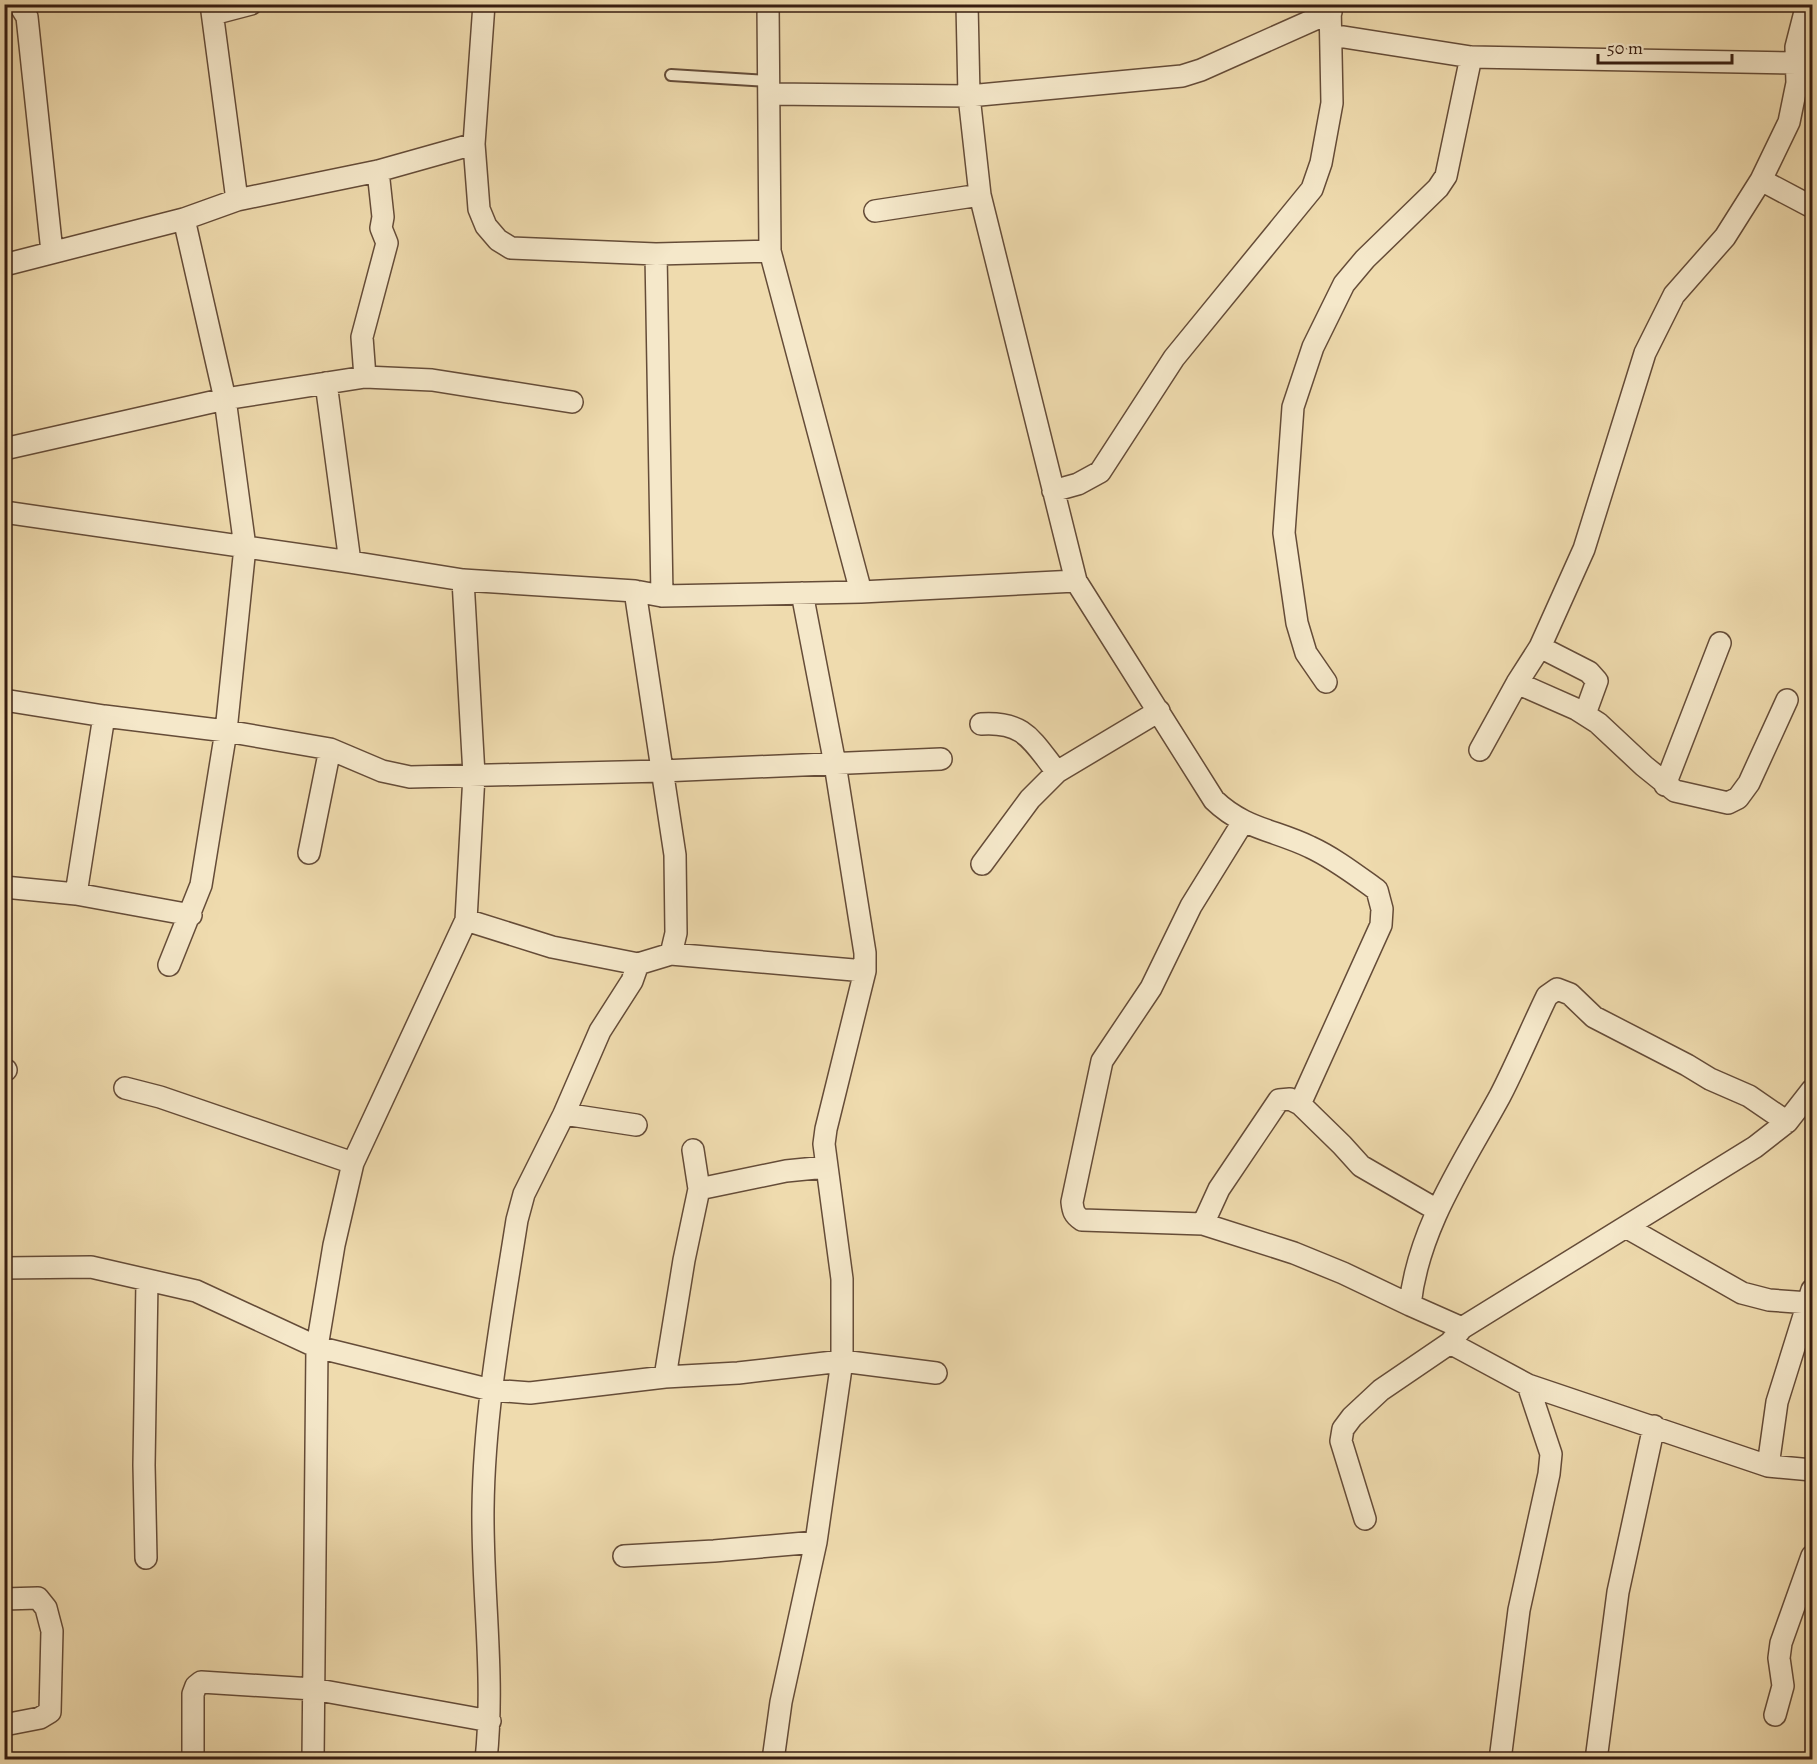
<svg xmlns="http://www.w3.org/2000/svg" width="1817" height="1764" viewBox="0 0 1817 1764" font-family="Alegreya,serif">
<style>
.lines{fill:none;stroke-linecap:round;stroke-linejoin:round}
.lane-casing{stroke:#654c38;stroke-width:14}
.street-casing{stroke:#654c38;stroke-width:24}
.lane{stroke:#f5e8ca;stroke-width:10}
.street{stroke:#f5e8ca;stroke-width:21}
</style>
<rect width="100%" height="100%" fill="#efdbae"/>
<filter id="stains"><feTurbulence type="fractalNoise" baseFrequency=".00333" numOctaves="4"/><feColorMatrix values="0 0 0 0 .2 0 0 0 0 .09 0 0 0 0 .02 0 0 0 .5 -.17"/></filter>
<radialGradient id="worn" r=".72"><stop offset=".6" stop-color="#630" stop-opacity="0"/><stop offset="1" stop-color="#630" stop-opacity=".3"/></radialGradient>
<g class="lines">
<defs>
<path id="lane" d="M671 75 768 81"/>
<path id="street" d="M19 4 27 17 52 252
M211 4 237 200
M484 4 474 144 479 209 486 226 498 240 511 248 656 254 770 251
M768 4 770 251 861 592
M967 4 969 96 980 195 1076 581 1214 800C1244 829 1275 830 1310 847 1334 858 1356 875 1377 890L1382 909 1381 925 1300 1104
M213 14 251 4
M1331 35 1471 57 1797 63
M769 94 969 96 1182 76 1201 70 1331 12
M1761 180 1812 207
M875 211 980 195
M656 254 662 596
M4 265 184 219 237 200 378 171 474 144
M365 377 362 337 387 243 381 228 383 217 378 171
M326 383 350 562
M4 449 225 399 365 377 432 380 572 402
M1053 491 1078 484 1100 472 1174 358 1312 189 1321 163 1332 103 1330 4
M4 512 350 562 463 580 635 591 662 596 861 592 1076 581
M635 591 675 855 676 933 671 954
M1540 647 1589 672 1597 681 1585 714
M1326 682 1306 653 1297 623 1284 533 1293 407 1313 347 1344 284 1365 259 1438 188 1446 176 1471 57
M1517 683 1576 709 1598 723 1644 766 1675 791 1728 803 1738 798 1749 783 1787 700
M4 700 104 716 226 731 330 749 382 771 410 777 662 771 941 759
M981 724C1025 721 1032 741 1057 772
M1480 750 1517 683 1540 647 1584 549 1645 353 1674 295 1725 237 1761 180 1789 122 1797 83 1796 47 1807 4
M1665 785 1720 643
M1243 822 1191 906 1151 988 1102 1061 1072 1202C1073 1211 1074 1215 1082 1220L1203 1224 1294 1253 1343 1273 1410 1305
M309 853 330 749
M982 864 1030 799 1057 772 1159 711
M4 887 76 894 191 915
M76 894 104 716
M466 920 552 947 638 964 671 954 865 971
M169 965 201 885 226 731 245 547 225 399 184 219
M4 1069 6 1070
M125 1088 160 1097 353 1163
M564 1114 636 1125
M699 1189 786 1171 826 1167
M1203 1224 1219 1189 1279 1100 1290 1099 1300 1104 1342 1145 1361 1166 1437 1210
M1626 1227 1742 1293 1769 1300 1809 1303
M4 1268 91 1267 196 1291 317 1347 491 1390 530 1393 665 1377 738 1373 842 1361 936 1373
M1462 1328 1410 1305C1418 1228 1464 1162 1500 1096 1517 1063 1531 1029 1547 996L1557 989 1570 994 1594 1017 1687 1065 1710 1079 1749 1096 1787 1122
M1450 1343 1528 1385 1768 1466 1812 1470
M665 1377 684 1260 699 1189 693 1150
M1768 1466 1777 1402 1812 1290
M1365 1519 1341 1441 1343 1429 1352 1417 1381 1390 1450 1343 1462 1328 1755 1147 1787 1122 1812 1090
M624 1556 714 1551 816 1542
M146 1558 144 1465 147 1281
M4 1599 38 1598 46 1608 52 1631 50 1712 40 1718 4 1725
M1775 1715 1783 1686 1779 1658 1781 1643 1812 1556
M193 1760V1694L196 1686 201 1682 313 1689 490 1721
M313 1760 317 1347 334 1245 353 1163 466 920 474 775 463 580
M486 1760C495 1676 482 1593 483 1509 484 1412 502 1316 517 1220L524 1194 564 1114 600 1031 632 981 638 964
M773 1760 781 1702 816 1542 842 1361V1279L824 1144 826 1129 865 971V953L835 764 802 593
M1500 1760 1519 1610 1549 1474 1551 1454 1528 1385
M1596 1760 1618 1592 1654 1426"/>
</defs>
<use href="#lane" class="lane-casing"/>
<use href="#street" class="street-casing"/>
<use href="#lane" class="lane"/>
<use href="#street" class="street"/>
</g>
<rect width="1817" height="1764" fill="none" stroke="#efdbae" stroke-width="24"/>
<rect x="6" y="6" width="1805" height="1752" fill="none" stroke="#371d10" stroke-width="3"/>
<rect x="12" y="12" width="1793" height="1740" fill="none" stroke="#371d10" stroke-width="1.5"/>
<path d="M1598 54v9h134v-9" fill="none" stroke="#371d10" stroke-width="3"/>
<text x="1607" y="54" font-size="18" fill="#371d10" stroke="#f5e8ca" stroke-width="4.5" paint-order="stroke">50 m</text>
<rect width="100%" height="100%" filter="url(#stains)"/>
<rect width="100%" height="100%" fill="url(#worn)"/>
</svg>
